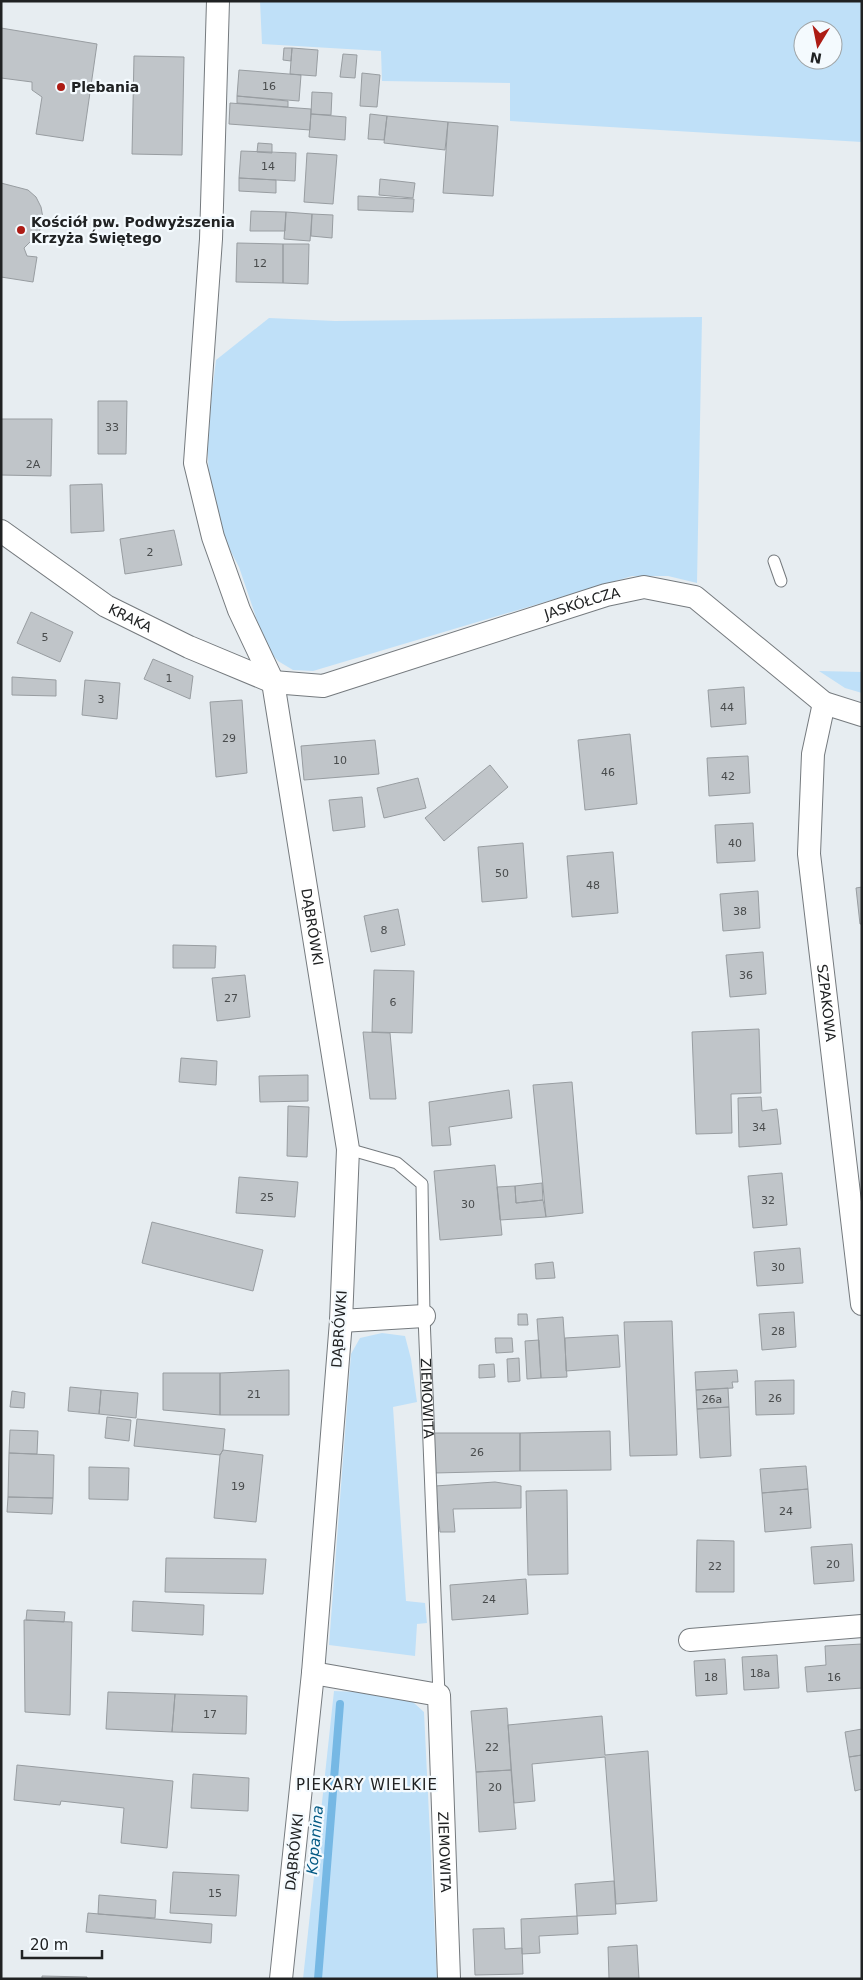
<svg xmlns="http://www.w3.org/2000/svg" width="863" height="1980" viewBox="0 0 863 1980" font-family="'DejaVu Sans',sans-serif">
<style>
.green{fill:#bfe0f8;fill-rule:evenodd}
.lines{fill:none;stroke-linecap:round;stroke-linejoin:round}
.stream{stroke:#76b8e4;stroke-width:8}
.building{fill:#c0c5c9;stroke:#989da1}
.lane-casing{stroke:#757a7e;stroke-width:13}
.street-casing{stroke:#757a7e;stroke-width:24}
.lane{stroke:#fff;stroke-width:11}
.street{stroke:#fff;stroke-width:22}
.poi-dot{fill:#ad1c15;stroke:#f4fafe;stroke-width:2}
.labels{text-anchor:middle;dominant-baseline:central;stroke-width:4.5;stroke-linejoin:round;paint-order:stroke}
.number-label{font-size:11px;fill:#484b4c}
.poi-label{font-size:14px;font-weight:bold;fill:#202223;stroke:#f4fafe;text-anchor:start}
.street-label{font-size:14px;fill:#202223;stroke:#f4fafe}
.neighbourhood-label{font-size:15px;letter-spacing:1px;fill:#202223;stroke:#f4fafe}
.water-label{font-size:15px;font-style:italic;fill:#045a84;stroke:#f4fafe}
</style>
<rect width="100%" height="100%" fill="#e7edf1"/>
<path class="green" d="M260 1H862V142L510 121V83L382 81 381 51 262 44ZM803 30H833V60H803Z
M702 317 697 583 668 576H632L313 671 293 670 278 661 266 647 239 567 217 525 209 480 207 434 216 360 269 318 335 321Z
M819 671 862 672V693L845 688Z
M382 1333 405 1336 411 1359 417 1402 393 1407 406 1601 425 1603 427 1623 417 1624 415 1656 329 1645 351 1354 360 1338Z
M334 1691 404 1694 424 1712 437 1979H303Z"/>
<g class="lines">
<path class="stream" d="M318 1979 340 1704"/>
</g>
<path class="building" d="M1 28 97 44 83 141 36 134 42 97 32 90V82L1 78Z
M284 48H292L291 61 283 60Z
M292 48 318 50 316 76 290 74Z
M343 54 357 55 355 78 340 77Z
M134 56 184 57 182 155 132 154Z
M239 70 301 75 299 101 237 96Z
M362 73 380 75 377 107 360 106Z
M312 92 332 93 331 115 311 114Z
M237 96 288 101V107L237 103Z
M230 103 311 109 310 130 229 124Z
M311 114 346 117 345 140 309 137Z
M370 114 387 116 384 140 368 139Z
M387 116 448 122 445 150 384 143Z
M448 122 498 126 493 196 443 193Z
M258 143 272 144V153L257 152Z
M241 151 296 153 295 181 239 178Z
M307 153 337 155 333 204 304 202Z
M239 178 276 180V193L239 191Z
M380 179 415 183 413 198 379 195Z
M1 183 28 190 36 197 41 207 43 218 39 233 24 248 27 256 37 257 33 282 1 277Z
M358 196 414 199 413 212 358 210Z
M251 211 286 212 285 231H250Z
M286 212 312 214 310 241 284 239Z
M312 214 333 215 332 238 311 236Z
M237 243 283 244V283L236 282Z
M283 244H309L308 284 283 283Z
M98 401H127L126 454H98Z
M1 419H52L51 476 1 475Z
M102 484 104 531 71 533 70 485Z
M174 530 182 565 125 574 120 539Z
M31 612 73 632 60 662 17 643Z
M153 659 193 676 190 699 144 679Z
M12 677 56 680V696L12 695Z
M85 680 120 683 117 719 82 715Z
M744 687 746 724 711 727 708 690Z
M242 700 247 773 216 777 210 702Z
M630 734 637 804 585 810 578 740Z
M375 740 379 774 304 780 301 746Z
M748 756 750 793 709 796 707 758Z
M490 765 508 787 444 841 425 818Z
M418 778 426 808 384 818 377 788Z
M362 797 365 827 333 831 329 800Z
M753 823 755 861 717 863 715 825Z
M523 843 527 898 482 902 478 847Z
M613 852 618 913 572 917 567 856Z
M862 887V924H860L856 888Z
M758 891 760 928 723 931 720 894Z
M398 909 405 945 371 952 364 916Z
M173 945 216 946 215 968H173Z
M763 952 766 994 730 997 726 955Z
M374 970 414 971 412 1033 372 1032Z
M245 975 250 1017 217 1021 212 978Z
M759 1029 761 1093 731 1094 732 1133 696 1134 692 1032Z
M363 1032 390 1033 396 1099H370Z
M181 1058 217 1061 216 1085 179 1082Z
M308 1075V1101L260 1102 259 1076Z
M572 1082 583 1213 546 1217 533 1085Z
M509 1090 512 1118 449 1127 451 1145 432 1146 429 1102Z
M761 1097 762 1111 777 1109 781 1144 739 1147 738 1098Z
M288 1106 309 1107 307 1157 287 1156Z
M495 1165 502 1235 440 1240 434 1171Z
M782 1173 787 1225 753 1228 748 1176Z
M239 1177 298 1182 295 1217 236 1213Z
M542 1183 543 1200 516 1203 515 1186Z
M515 1186 516 1203 543 1200 546 1217 500 1220 497 1187Z
M152 1222 263 1250 253 1291 142 1263Z
M800 1248 803 1283 757 1286 754 1252Z
M553 1262 555 1278 536 1279 535 1264Z
M794 1312 796 1347 762 1350 759 1314Z
M518 1314H527L528 1325H518Z
M563 1317 567 1377 541 1378 537 1319Z
M672 1321 677 1455 630 1456 624 1322Z
M618 1335 620 1367 566 1371 565 1338Z
M495 1338H512L513 1352 496 1353Z
M539 1340 541 1378 527 1379 525 1341Z
M519 1358 520 1381 508 1382 507 1359Z
M494 1364 495 1377 479 1378V1365Z
M289 1370V1415H220V1373Z
M737 1370 738 1382H732L733 1388 696 1390 695 1372Z
M163 1373H220V1415L163 1410Z
M794 1380V1414L756 1415 755 1381Z
M70 1387 101 1390 99 1414 68 1411Z
M728 1388 729 1407 697 1409 696 1390Z
M101 1390 138 1393 136 1418 99 1414Z
M12 1391 25 1393 24 1408 10 1407Z
M729 1407 731 1456 700 1458 697 1409Z
M107 1417 131 1420 129 1441 105 1438Z
M137 1419 225 1429 223 1450 220 1455 134 1446Z
M10 1430 38 1431 37 1454 9 1453Z
M610 1431 611 1470 520 1471V1433Z
M434 1433H520V1471L434 1473Z
M223 1450 263 1455 256 1522 214 1518 220 1455Z
M9 1453 54 1455 53 1498 8 1497Z
M806 1466 808 1489 762 1493 760 1469Z
M89 1467 129 1468 128 1500 89 1499Z
M495 1482 521 1486V1508L453 1509 455 1532H440L435 1486Z
M808 1489 811 1528 765 1532 762 1493Z
M567 1490 568 1574 528 1575 526 1491Z
M8 1497 53 1498 52 1514 7 1512Z
M697 1540 734 1541V1592H696Z
M852 1544 854 1581 814 1584 811 1547Z
M166 1558 266 1559 263 1594 165 1592Z
M526 1579 528 1614 452 1620 450 1585Z
M133 1601 204 1605 203 1635 132 1631Z
M27 1610 65 1612 64 1622 26 1620Z
M24 1620 72 1622 70 1715 25 1712Z
M862 1644V1688L807 1692 805 1667 826 1665 825 1646Z
M777 1655 779 1688 744 1690 742 1657Z
M725 1659 727 1694 696 1696 694 1661Z
M108 1692 175 1694 172 1732 106 1729Z
M175 1694 247 1696 246 1734 172 1732Z
M507 1708 511 1770 476 1772 471 1711Z
M602 1716 605 1755 648 1751 657 1901 616 1904 605 1757 532 1764 535 1801 514 1803 508 1725Z
M862 1729V1755L849 1757 845 1732Z
M862 1755V1789L855 1791 849 1757Z
M17 1765 173 1781 167 1848 121 1843 124 1808 61 1801 60 1805 14 1800Z
M511 1770 516 1829 479 1832 476 1772Z
M193 1774 249 1778 248 1811 191 1808Z
M173 1872 239 1875 236 1916 170 1913Z
M614 1881 616 1914 577 1916 575 1884Z
M99 1895 156 1900 155 1918 98 1914Z
M88 1913 212 1924 211 1943 86 1932Z
M577 1916 578 1934 539 1936 540 1953 522 1954 521 1919Z
M504 1928 505 1949 522 1948 523 1974 475 1975 473 1929Z
M637 1945 639 1979H609L608 1947Z
M42 1976 87 1977V1979H42Z"/>
<g class="lines">
<defs>
<g id="lane">
<path d="M774 561 781 581"/>
<path id="s1" d="M348 1149 397 1163 422 1184 424 1316 439 1695"/>
</g>
<g id="street">
<path id="s2" d="M218 1 211 239 195 463 213 537 239 610 273 682 348 1149 341 1321 313 1673 281 1979"/>
<path id="s3" d="M1 531 106 606 189 647 273 682 323 686 606 595 644 587 695 597 824 703 862 715"/>
<path id="s4" d="M824 703 813 754 809 854 862 1304"/>
<path d="M341 1321 424 1316"/>
<path d="M690 1640 862 1626"/>
<path id="s5" d="M313 1673 439 1695 449 1979"/>
</g>
</defs>
<use href="#lane" class="lane-casing"/>
<use href="#street" class="street-casing"/>
<use href="#lane" class="lane"/>
<use href="#street" class="street"/>
</g>
<g class="poi-dot">
<circle cx="61" cy="87" r="5"/>
<circle cx="21" cy="230" r="5"/>
</g>
<g class="labels">
<g class="number-label">
<text x="269" y="86">16</text>
<text x="268" y="166">14</text>
<text x="260" y="263">12</text>
<text x="112" y="427">33</text>
<text x="33" y="464">2A</text>
<text x="150" y="552">2</text>
<text x="45" y="637">5</text>
<text x="169" y="678">1</text>
<text x="101" y="699">3</text>
<text x="727" y="707">44</text>
<text x="229" y="738">29</text>
<text x="340" y="760">10</text>
<text x="608" y="772">46</text>
<text x="728" y="776">42</text>
<text x="735" y="843">40</text>
<text x="502" y="873">50</text>
<text x="593" y="885">48</text>
<text x="740" y="911">38</text>
<text x="384" y="930">8</text>
<text x="746" y="975">36</text>
<text x="231" y="998">27</text>
<text x="393" y="1002">6</text>
<text x="759" y="1127">34</text>
<text x="267" y="1197">25</text>
<text x="768" y="1200">32</text>
<text x="468" y="1204">30</text>
<text x="778" y="1267">30</text>
<text x="778" y="1331">28</text>
<text x="254" y="1394">21</text>
<text x="775" y="1398">26</text>
<text x="712" y="1399">26a</text>
<text x="477" y="1452">26</text>
<text x="238" y="1486">19</text>
<text x="786" y="1511">24</text>
<text x="833" y="1564">20</text>
<text x="715" y="1566">22</text>
<text x="489" y="1599">24</text>
<text x="760" y="1673">18a</text>
<text x="711" y="1677">18</text>
<text x="834" y="1677">16</text>
<text x="210" y="1714">17</text>
<text x="492" y="1747">22</text>
<text x="495" y="1787">20</text>
<text x="215" y="1893">15</text>
</g>
<g class="poi-label">
<text x="71" y="87">Plebania</text>
<text x="31" y="222">Kościół pw. Podwyższenia<tspan x="31" dy="16">Krzyża Świętego</tspan></text>
</g>
<g class="street-label">
<text stroke="none"><textPath href="#s3" startOffset="635">JASKÓŁCZA</textPath></text>
<text stroke="none"><textPath href="#s3" startOffset="156">KRAKA</textPath></text>
<text stroke="none"><textPath href="#s2" startOffset="944">DĄBRÓWKI</textPath></text>
<text stroke="none"><textPath href="#s4" startOffset="302">SZPAKOWA</textPath></text>
<text transform="translate(339 1329) rotate(-86)">DĄBRÓWKI</text>
<text stroke="none"><textPath href="#s1" startOffset="298">ZIEMOWITA</textPath></text>
<text transform="translate(294 1852) rotate(-84)">DĄBRÓWKI</text>
<text stroke="none"><textPath href="#s5" startOffset="285">ZIEMOWITA</textPath></text>
</g>
<g class="neighbourhood-label">
<text x="367" y="1785">PIEKARY WIELKIE</text>
</g>
<g class="water-label">
<text transform="translate(315 1840) rotate(-85)">Kopanina</text>
</g>
</g>
<rect width="863" height="1980" fill="none" stroke="#202223" stroke-width="5"/>
<g transform="translate(818 45) rotate(190)"><circle r="24" fill="#f4fafe" stroke="#9fa4a6"/>
<path d="M0-4L9 19L0 12L-9 19Z" fill="#ad1c15"/>
<text y="-8" font-size="14" font-weight="bold" text-anchor="middle" fill="#202223">N</text>
</g>
<path d="M22 1950v8h80v-8" fill="none" stroke="#202223" stroke-width="2.5"/>
<text x="30" y="1950" font-size="15" fill="#202223" stroke="#f4fafe" stroke-width="4" paint-order="stroke">20 m</text>
</svg>
